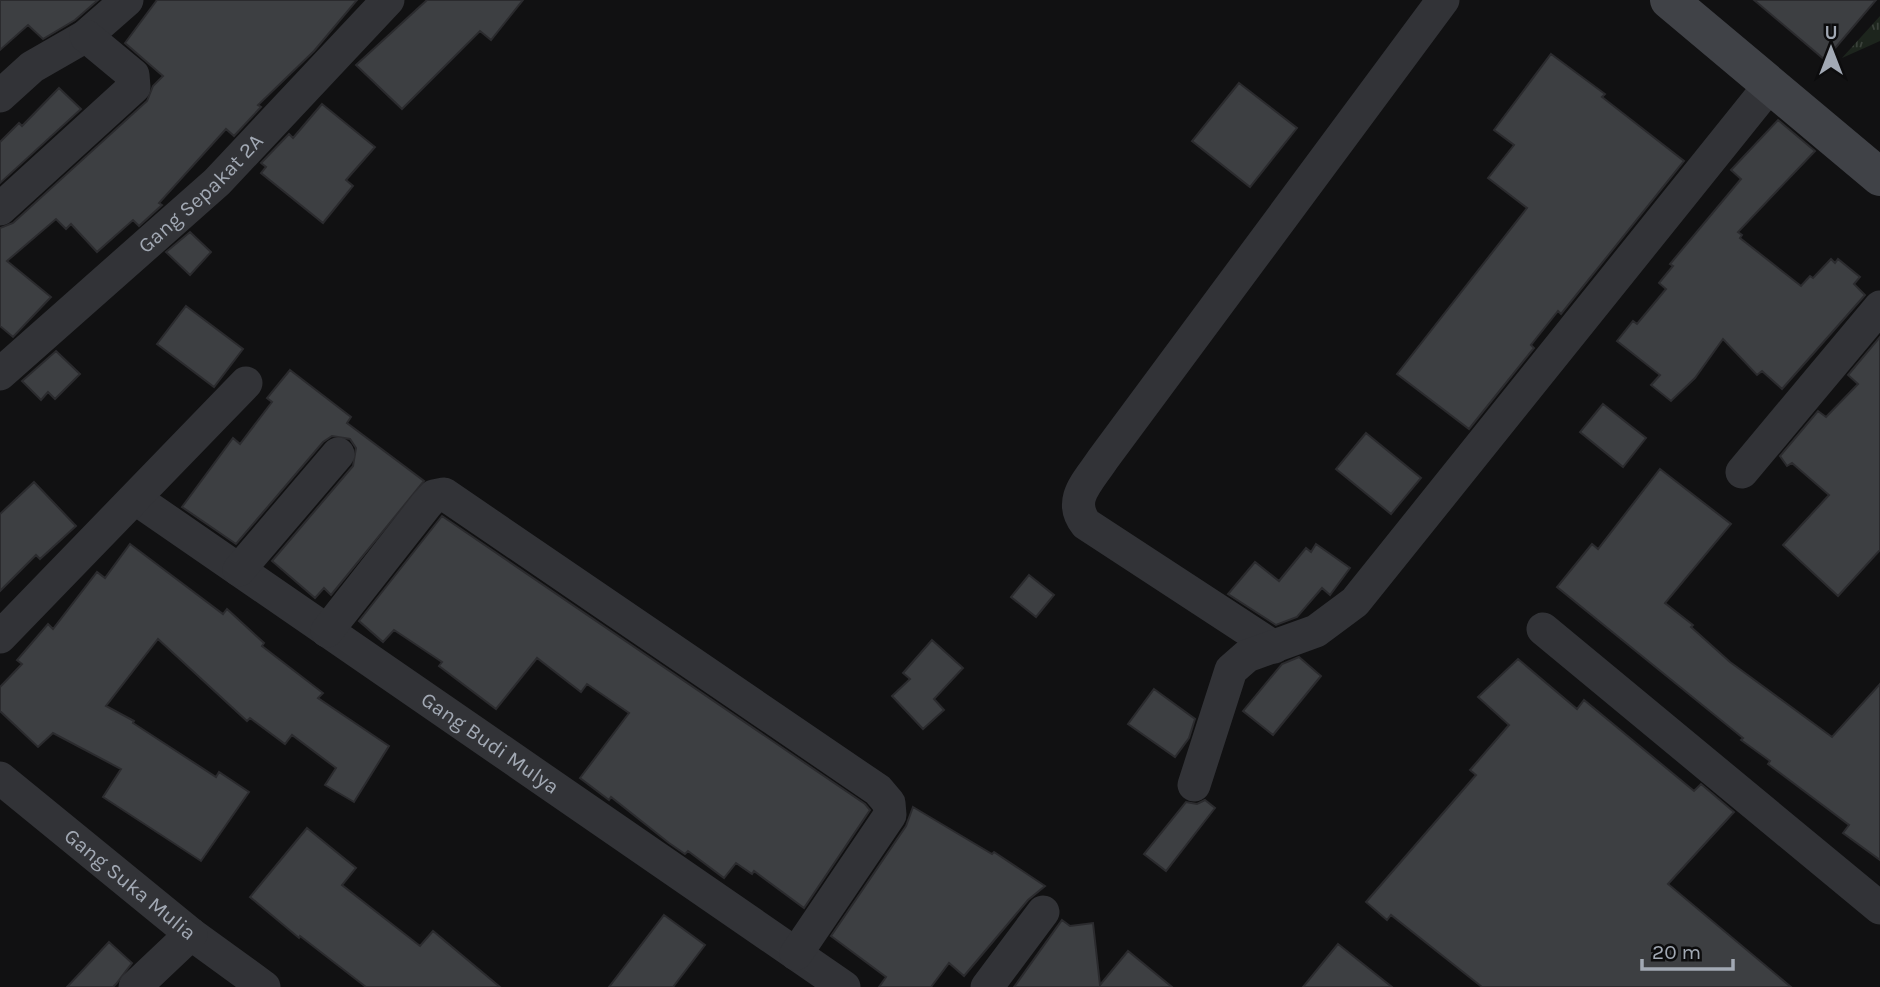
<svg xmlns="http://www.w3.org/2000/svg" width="1880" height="987" viewBox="0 0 1880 987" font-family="Karla,sans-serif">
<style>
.park{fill:url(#park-tufts)}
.building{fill:#3d3f42;stroke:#2b2b2e;stroke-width:2}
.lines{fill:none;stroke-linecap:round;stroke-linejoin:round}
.street{stroke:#323337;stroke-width:33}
.secondary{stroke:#404247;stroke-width:38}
.labels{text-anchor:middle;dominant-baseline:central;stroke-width:5;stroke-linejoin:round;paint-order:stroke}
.street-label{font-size:21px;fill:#a2a9b4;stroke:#0c0c0d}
</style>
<defs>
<pattern id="park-tufts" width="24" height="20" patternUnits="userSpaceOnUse" patternTransform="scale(1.75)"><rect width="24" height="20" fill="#1d251d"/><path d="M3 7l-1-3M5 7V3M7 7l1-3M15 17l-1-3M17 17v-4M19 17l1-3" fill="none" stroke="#3b423b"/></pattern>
</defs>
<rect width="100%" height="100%" fill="#111112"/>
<path class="park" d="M1880 16V41L1842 58Z"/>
<path class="building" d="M0 0H98L75 20 43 39 28 25 0 50Z
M157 0H357L314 51 258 105 261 107 234 136 226 129 159 203 162 205 139 226 133 220 97 252 71 224 66 229 56 219 7 261 51 297 13 337 0 326V228L13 223 147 101 153 86 163 76 125 43Z
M427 0H523L491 40 480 31 402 109 356 65Z
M1754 0H1876L1825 60Z
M1551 54 1605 94 1602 97 1684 161 1561 314 1558 311 1531 345 1534 348 1469 429 1397 374 1527 208 1488 178 1514 145 1494 130Z
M1239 83 1297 128 1250 187 1192 141Z
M59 88 81 109 0 183V142L19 123 22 126Z
M322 104 375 147 346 180 353 186 323 223 261 173 266 167 261 163 289 134 293 138Z
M1778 120 1815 151 1738 232 1742 235 1740 238 1801 286 1810 276 1813 278 1831 259 1835 263 1838 259 1860 277 1854 284 1865 295 1782 389 1762 371 1757 375 1723 339 1695 378 1671 401 1651 385 1660 375 1617 341 1633 321 1637 324 1666 289 1659 283 1673 266 1670 264 1741 179 1731 170Z
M190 232 211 252 190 275 166 252Z
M186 306 243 349 214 387 157 344Z
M1880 337V550L1838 596 1783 545 1829 495 1792 463 1787 466 1780 456 1818 411 1826 417 1858 384 1848 375Z
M56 351 80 374 55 399 48 392 41 400 22 381Z
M290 370 351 417 347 423 424 481 331 595 324 588 315 598 272 561 353 466 356 448 350 439 332 436 323 442 236 544 182 507 233 438 240 444 272 402 267 398Z
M1603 404 1646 438 1623 467 1580 432Z
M1366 433 1421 478 1391 514 1336 469Z
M1660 469 1731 524 1665 603 1693 625 1691 627 1730 662 1832 737 1880 684V860L1843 833 1849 825 1768 764 1770 761 1741 740 1743 738 1557 587 1592 544 1598 549Z
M34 482 76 526 40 559 36 555 0 591V514Z
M442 516 865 804 870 810 804 908 754 871 752 874 736 863 724 878 688 851 685 854 669 843 611 797 609 800 580 778 629 713 587 684 581 692 537 658 496 709 439 666 442 662 394 630 383 642 359 621Z
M130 544 223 614 227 609 264 643 262 646 323 693 318 698 389 746 354 802 325 785 336 768 292 735 285 744 250 718 247 721 158 639 106 706 134 721 133 723 216 777 219 772 249 792 201 861 103 797 121 769 53 733 38 747 0 711V687L22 664 17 660 48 624 53 629 97 572 105 578Z
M1316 544 1350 568 1330 595 1322 588 1297 617 1276 625 1228 594 1255 562 1279 581 1306 548 1311 552Z
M1029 575 1054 595 1036 617 1011 597Z
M932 640 963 668 934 699 944 710 923 729 892 696 910 679 903 673Z
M1299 657 1321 676 1273 735 1243 711 1282 664Z
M1518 659 1577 709 1584 700 1694 791 1701 784 1734 812 1668 884 1791 987H1482L1391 915 1387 920 1366 902 1476 775 1470 770 1509 725 1478 697Z
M1154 689 1195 719 1189 738 1175 757 1128 724Z
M1205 800 1215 808 1166 871 1144 854 1186 802 1197 804Z
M913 807 992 854 994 852 1045 886 1028 900 964 976 949 963 931 987H879L886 977 831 936 906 826Z
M307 828 356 868 342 885 420 946 433 931 500 987H366L300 936 299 938 250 897Z
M664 915 705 945 673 987H609Z
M1062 920 1070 926 1093 923 1100 985 1128 951 1172 987H1014Z
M109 942 132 963 116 984 113 987H67Z
M1338 944 1392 987H1303Z"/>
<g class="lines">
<g class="street">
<path d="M0 96 32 67 86 36 127 0"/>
<path d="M0 209 134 87 133 75 86 36"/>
<path id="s1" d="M0 374 217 182 388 0"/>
<path d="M1742 472 1880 307"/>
<path id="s2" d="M136 499 844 987"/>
<path d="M239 570 338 454"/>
<path d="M1543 629 1880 908"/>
<path d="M327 631 426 505 434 496 444 494 878 790 889 803 890 815 796 954"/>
<path d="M0 637 246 383"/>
<path d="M1274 647 1086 524C1067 500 1088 482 1103 459L1443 0"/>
<path id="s3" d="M0 778 191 934 264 987"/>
<path d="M1194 785 1231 670 1247 656 1316 631 1355 602 1770 85"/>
<path d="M135 987 191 934"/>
<path d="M987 987 1043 912"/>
</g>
<path class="secondary" d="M1669 0 1880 177"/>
</g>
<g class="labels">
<g class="street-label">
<text stroke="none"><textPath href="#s1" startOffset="270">Gang Sepakat 2A</textPath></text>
<text stroke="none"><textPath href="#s2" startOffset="430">Gang Budi Mulya</textPath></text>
<text stroke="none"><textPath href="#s3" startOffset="168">Gang Suka Mulia</textPath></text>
</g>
</g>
<g transform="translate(1831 49)" stroke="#0c0c0d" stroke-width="5" paint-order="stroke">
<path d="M0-5L12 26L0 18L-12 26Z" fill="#a2a9b4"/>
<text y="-10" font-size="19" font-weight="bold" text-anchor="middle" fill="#a2a9b4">U</text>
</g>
<path d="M1642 959v10h91v-10" fill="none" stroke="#a2a9b4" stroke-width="3.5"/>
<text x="1652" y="959" font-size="21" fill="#a2a9b4" stroke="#0c0c0d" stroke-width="5" paint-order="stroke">20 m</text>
</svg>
